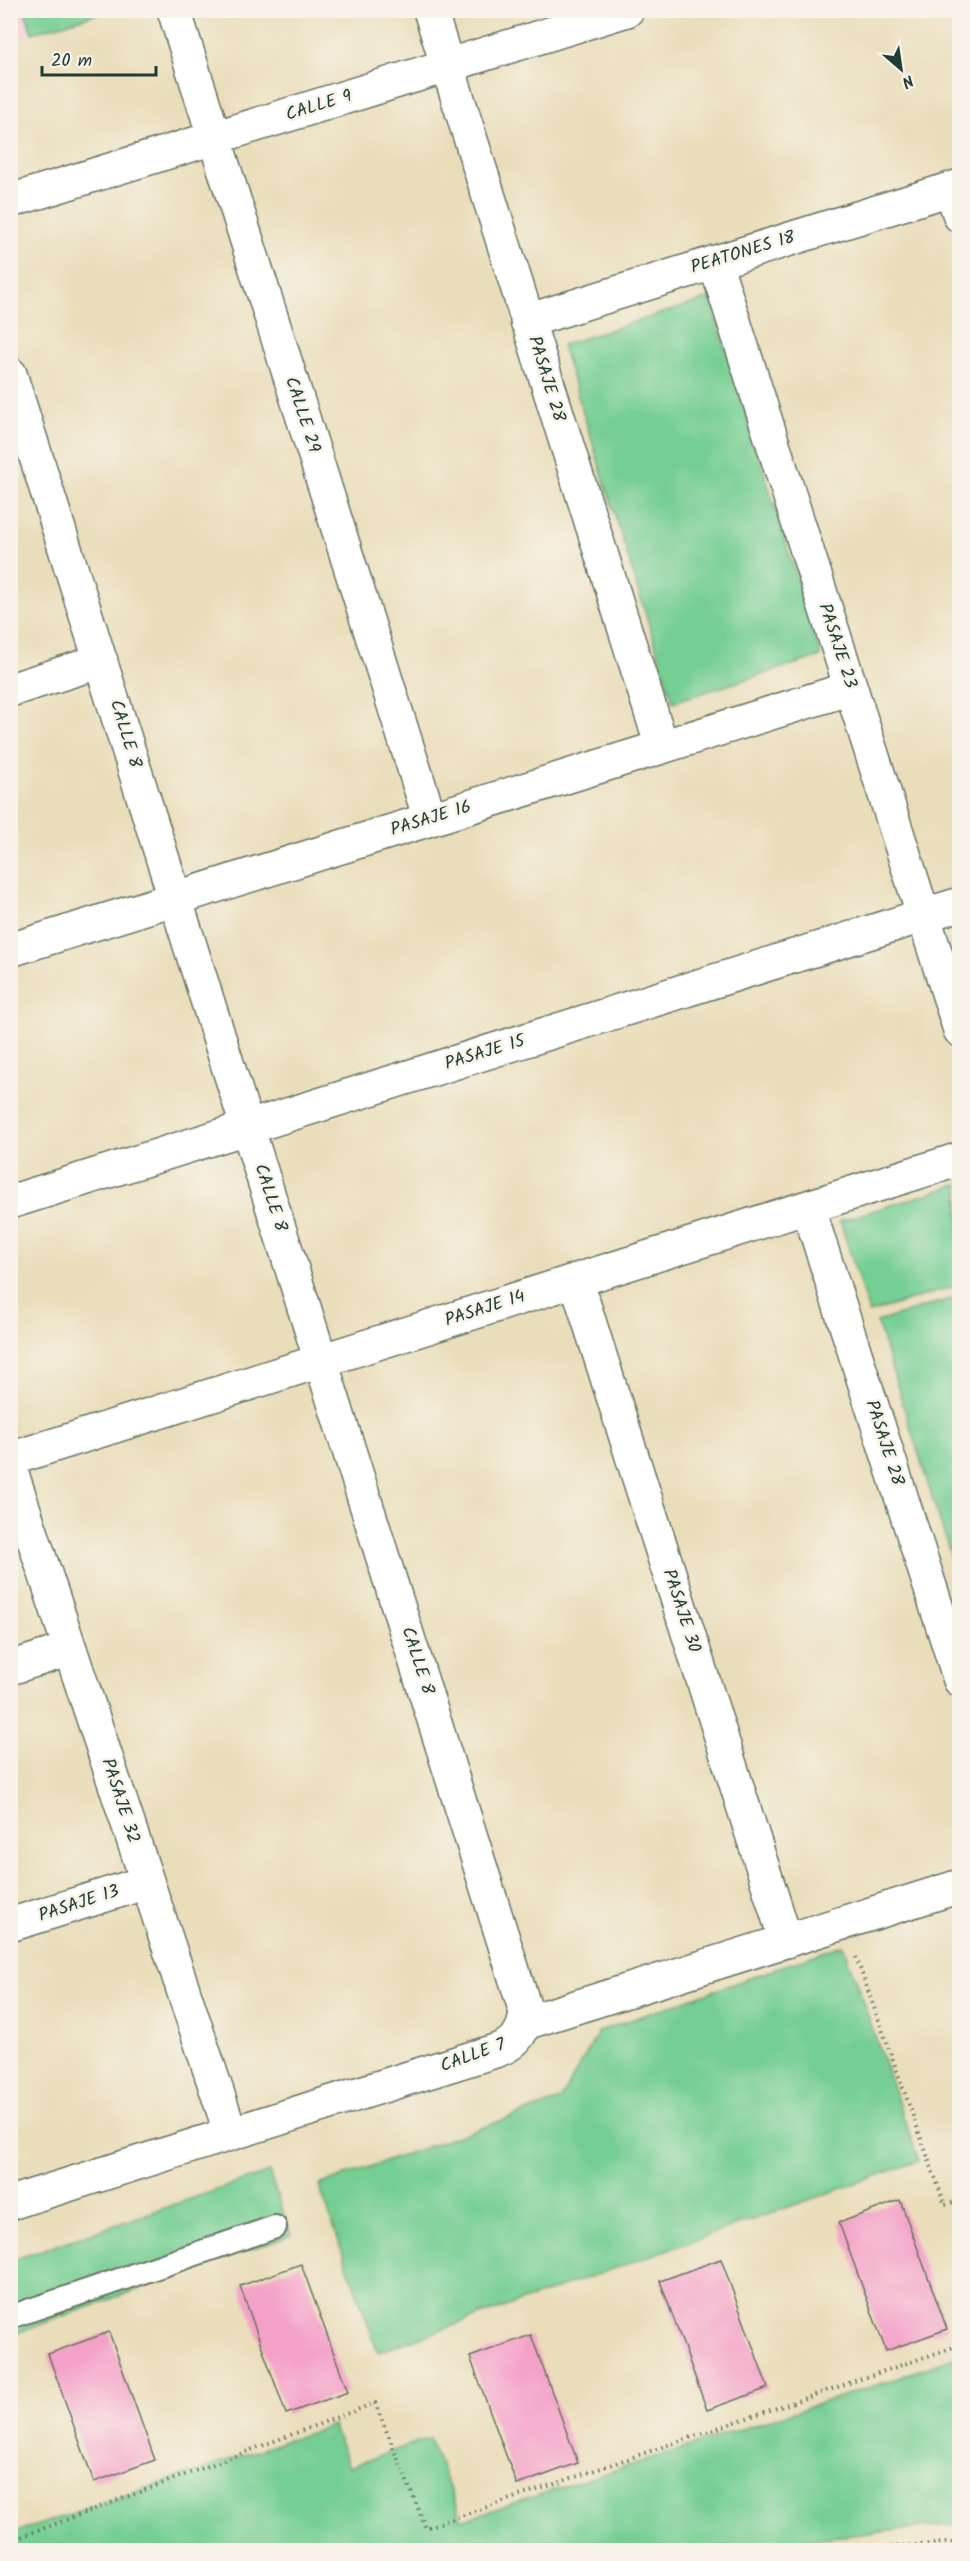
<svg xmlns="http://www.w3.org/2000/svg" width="970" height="2561" viewBox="0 0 970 2561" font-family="Kalam,sans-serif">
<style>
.built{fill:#f5cfda}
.green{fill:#75ce93;stroke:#4a8664;stroke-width:1.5}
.building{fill:#f4a1c8}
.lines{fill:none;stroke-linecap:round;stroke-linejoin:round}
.service-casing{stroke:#667563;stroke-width:26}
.minor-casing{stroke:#667563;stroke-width:36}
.path{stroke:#667563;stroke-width:4;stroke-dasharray:1.5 4.5;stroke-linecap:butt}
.service{stroke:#fff;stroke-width:22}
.minor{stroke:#fff;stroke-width:33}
.labels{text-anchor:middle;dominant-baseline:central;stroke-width:5;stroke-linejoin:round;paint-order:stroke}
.street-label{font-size:18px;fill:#1f3d34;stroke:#f7f3e8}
</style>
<rect width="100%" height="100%" fill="#f7f3e8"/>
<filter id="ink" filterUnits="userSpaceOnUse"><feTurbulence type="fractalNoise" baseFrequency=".0167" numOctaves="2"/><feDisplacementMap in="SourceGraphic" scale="12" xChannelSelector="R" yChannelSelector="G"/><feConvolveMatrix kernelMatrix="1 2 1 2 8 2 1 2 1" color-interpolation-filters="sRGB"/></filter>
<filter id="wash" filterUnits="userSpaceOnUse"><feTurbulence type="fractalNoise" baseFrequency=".008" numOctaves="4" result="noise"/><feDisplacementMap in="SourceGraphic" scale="24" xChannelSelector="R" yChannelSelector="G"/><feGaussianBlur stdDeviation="1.35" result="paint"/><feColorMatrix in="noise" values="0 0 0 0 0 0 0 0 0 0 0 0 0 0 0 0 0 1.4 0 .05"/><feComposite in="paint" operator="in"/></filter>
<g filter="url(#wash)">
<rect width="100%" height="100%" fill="#eaddba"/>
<path class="built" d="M11 11H25L32 33 11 40Z"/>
<path class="green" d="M25 11V10L107 11 32 33Z
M710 298 821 656 673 702 562 345Z
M959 1184V1285L869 1313 840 1221Z
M959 1296H960L959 1582 877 1322Z
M843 1945 919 2161 378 2352 319 2185 560 2100 599 2031Z
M269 2172 291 2235 11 2335 10 2261Z
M959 2355V2524L702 2550H500L488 2544 446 2550H11V2534L333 2425 349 2467 429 2438 462 2520 898 2378Z"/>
<g id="blocks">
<path class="building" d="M900 2200 947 2329 886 2351 839 2223Z
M721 2259 768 2388 707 2410 660 2281Z
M301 2264 348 2392 286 2414 240 2286Z
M109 2332 155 2460 94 2482 48 2354Z
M531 2335 578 2463 517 2485 470 2357Z"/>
</g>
</g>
<g filter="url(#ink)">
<use href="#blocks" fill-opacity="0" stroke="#667563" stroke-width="1.5"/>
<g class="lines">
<defs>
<path id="service" d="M10 2317 275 2227"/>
<path id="minor" d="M174 10 430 819
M430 10 662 747
M951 189 960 216
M10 201 627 10
M715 262 960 1030
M527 321 960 186
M10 374 526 2012C524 2032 516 2043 498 2050L10 2203
M10 690 101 661
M10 950 851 688
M10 1202 960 904
M808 1207 960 1680
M576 1280 786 1941
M10 1459 960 1159
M10 1468 231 2134
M10 1668 70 1649
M10 1925 147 1882
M525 2023 960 1886"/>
</defs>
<use href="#service" class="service-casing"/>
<use href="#minor" class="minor-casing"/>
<path class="path" d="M856 1957 945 2205 960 2200
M10 2541 375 2403 426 2528 960 2345
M843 2550 960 2542"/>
<use href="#service" class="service"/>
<use href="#minor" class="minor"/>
</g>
</g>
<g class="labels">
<g class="street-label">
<text transform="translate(319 106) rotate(-17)">CALLE 9</text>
<text transform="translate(743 253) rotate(-17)">PEATONES 18</text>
<text transform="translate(546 379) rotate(73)">PASAJE 28</text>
<text transform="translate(302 415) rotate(72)">CALLE 29</text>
<text transform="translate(837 646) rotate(72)">PASAJE 23</text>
<text transform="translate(125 734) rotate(73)">CALLE 8</text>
<text transform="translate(431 819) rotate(-17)">PASAJE 16</text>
<text transform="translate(485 1053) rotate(-17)">PASAJE 15</text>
<text transform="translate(270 1198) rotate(72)">CALLE 8</text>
<text transform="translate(485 1309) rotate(-18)">PASAJE 14</text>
<text transform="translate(884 1443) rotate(72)">PASAJE 28</text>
<text transform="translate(681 1611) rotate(72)">PASAJE 30</text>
<text transform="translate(417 1661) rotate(72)">CALLE 8</text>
<text transform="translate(120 1801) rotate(72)">PASAJE 32</text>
<text transform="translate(79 1904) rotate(-18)">PASAJE 13</text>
<text transform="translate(473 2056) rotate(-20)">CALLE 7</text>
</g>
</g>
<rect width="970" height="2561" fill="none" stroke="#f7f3e8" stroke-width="36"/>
<g transform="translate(901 69) rotate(151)" stroke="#f7f3e8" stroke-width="4.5" paint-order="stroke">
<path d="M0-4.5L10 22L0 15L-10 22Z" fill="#1f3d34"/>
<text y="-9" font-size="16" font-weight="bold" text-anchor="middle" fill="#1f3d34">N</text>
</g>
<path d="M42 66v9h114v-9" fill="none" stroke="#1f3d34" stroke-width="3"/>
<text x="51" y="66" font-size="18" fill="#1f3d34" stroke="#f7f3e8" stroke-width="4.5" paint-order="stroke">20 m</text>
</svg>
